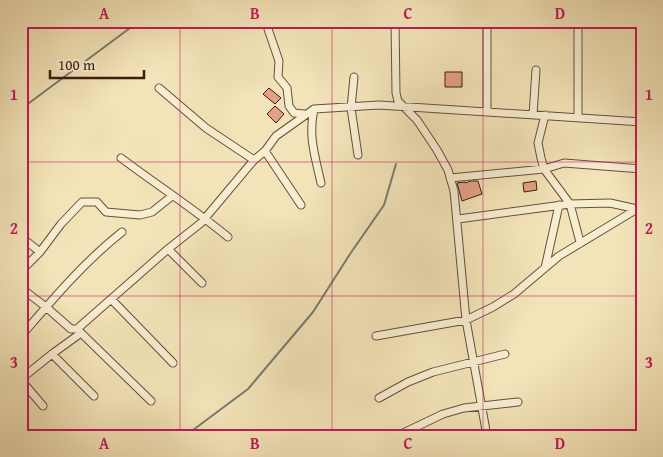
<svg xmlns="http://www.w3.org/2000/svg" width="663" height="457" viewBox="0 0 663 457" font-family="'Gentium Book Plus',serif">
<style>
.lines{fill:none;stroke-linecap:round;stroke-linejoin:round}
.stream{stroke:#757d72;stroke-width:2}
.building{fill:#e4a088;stroke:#381e0d}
.minor-casing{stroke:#674f38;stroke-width:9}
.minor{stroke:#f7edd1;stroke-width:7}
.grid{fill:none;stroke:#c2185b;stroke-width:1;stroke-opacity:0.55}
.neatline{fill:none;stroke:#c2185b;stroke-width:2}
.grid-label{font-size:16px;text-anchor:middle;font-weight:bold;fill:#c2185b}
</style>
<rect width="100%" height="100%" fill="#f3e3b8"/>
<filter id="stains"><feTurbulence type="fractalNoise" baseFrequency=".004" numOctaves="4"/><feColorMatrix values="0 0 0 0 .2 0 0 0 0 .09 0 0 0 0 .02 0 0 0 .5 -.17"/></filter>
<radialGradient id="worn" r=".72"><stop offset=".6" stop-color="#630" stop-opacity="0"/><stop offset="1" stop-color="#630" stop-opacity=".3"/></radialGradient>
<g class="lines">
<path class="stream" d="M21 109 130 28 132 21
M185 436 248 389 313 312 350 254 384 205 396 164"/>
</g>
<path class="building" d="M420 22H439V28H420Z
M445 72H462V87H445Z
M269 88 281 98 275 104 263 94Z
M275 106 284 114 276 123 267 114Z
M471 181H478L482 194 462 201 457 183 465 182V183Z
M536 181 537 190 524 192 523 183Z"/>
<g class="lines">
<defs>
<path id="minor" d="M395 21 396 93 398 101 417 120 437 150 448 170 454 191 466 320 487 436
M487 21V111
M268 29 279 61 278 77 287 88 289 106 294 113 304 114
M354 77 351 108 358 155
M159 88 206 128 254 160
M314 109C308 136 315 156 321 183
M533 115 536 70
M545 115 538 143 541 158 544 169 570 204 580 242
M578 117V21
M265 151 301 205
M121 158C157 185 194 209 228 237
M450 178 544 169 564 163 642 169
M458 219 570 204 610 203 637 209
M21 237 40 252
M168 249 202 283
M545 268 559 205
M21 271 40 252 61 224 82 202H97L106 212 140 215 152 212 172 196
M21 288 46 307 71 329H77L168 249 201 223 254 160 265 151 276 136 314 109 379 105 642 122
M111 299 173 363
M77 329 151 401
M21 336C53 299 84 262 122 232
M376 336 466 320 493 307 514 294 559 256 642 206
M52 354 94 396
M21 379 52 354 81 333
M21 380 43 406
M379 398 408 382 433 372 505 354
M397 436 443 414 464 408 518 402"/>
</defs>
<use href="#minor" class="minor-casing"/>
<use href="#minor" class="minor"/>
</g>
<path class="grid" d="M180 21V436M332 21V436M483 21V436M21 162H642M21 296H642"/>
<rect width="663" height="457" fill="none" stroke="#f3e3b8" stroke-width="55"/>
<path d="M50 70v8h94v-8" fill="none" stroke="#381e0d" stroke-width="2.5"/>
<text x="58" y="70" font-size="15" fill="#381e0d" stroke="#f7edd1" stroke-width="4" paint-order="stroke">100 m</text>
<rect x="28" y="28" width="608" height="402" class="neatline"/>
<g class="grid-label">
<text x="104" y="19">A</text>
<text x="255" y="19">B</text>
<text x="408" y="19">C</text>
<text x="560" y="19">D</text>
<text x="14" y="100">1</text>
<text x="649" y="100">1</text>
<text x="14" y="234">2</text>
<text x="649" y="234">2</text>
<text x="14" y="368">3</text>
<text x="649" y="368">3</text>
<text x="104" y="449">A</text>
<text x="255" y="449">B</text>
<text x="408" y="449">C</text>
<text x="560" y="449">D</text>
</g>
<rect width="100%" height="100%" filter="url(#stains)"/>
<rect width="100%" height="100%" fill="url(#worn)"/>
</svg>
